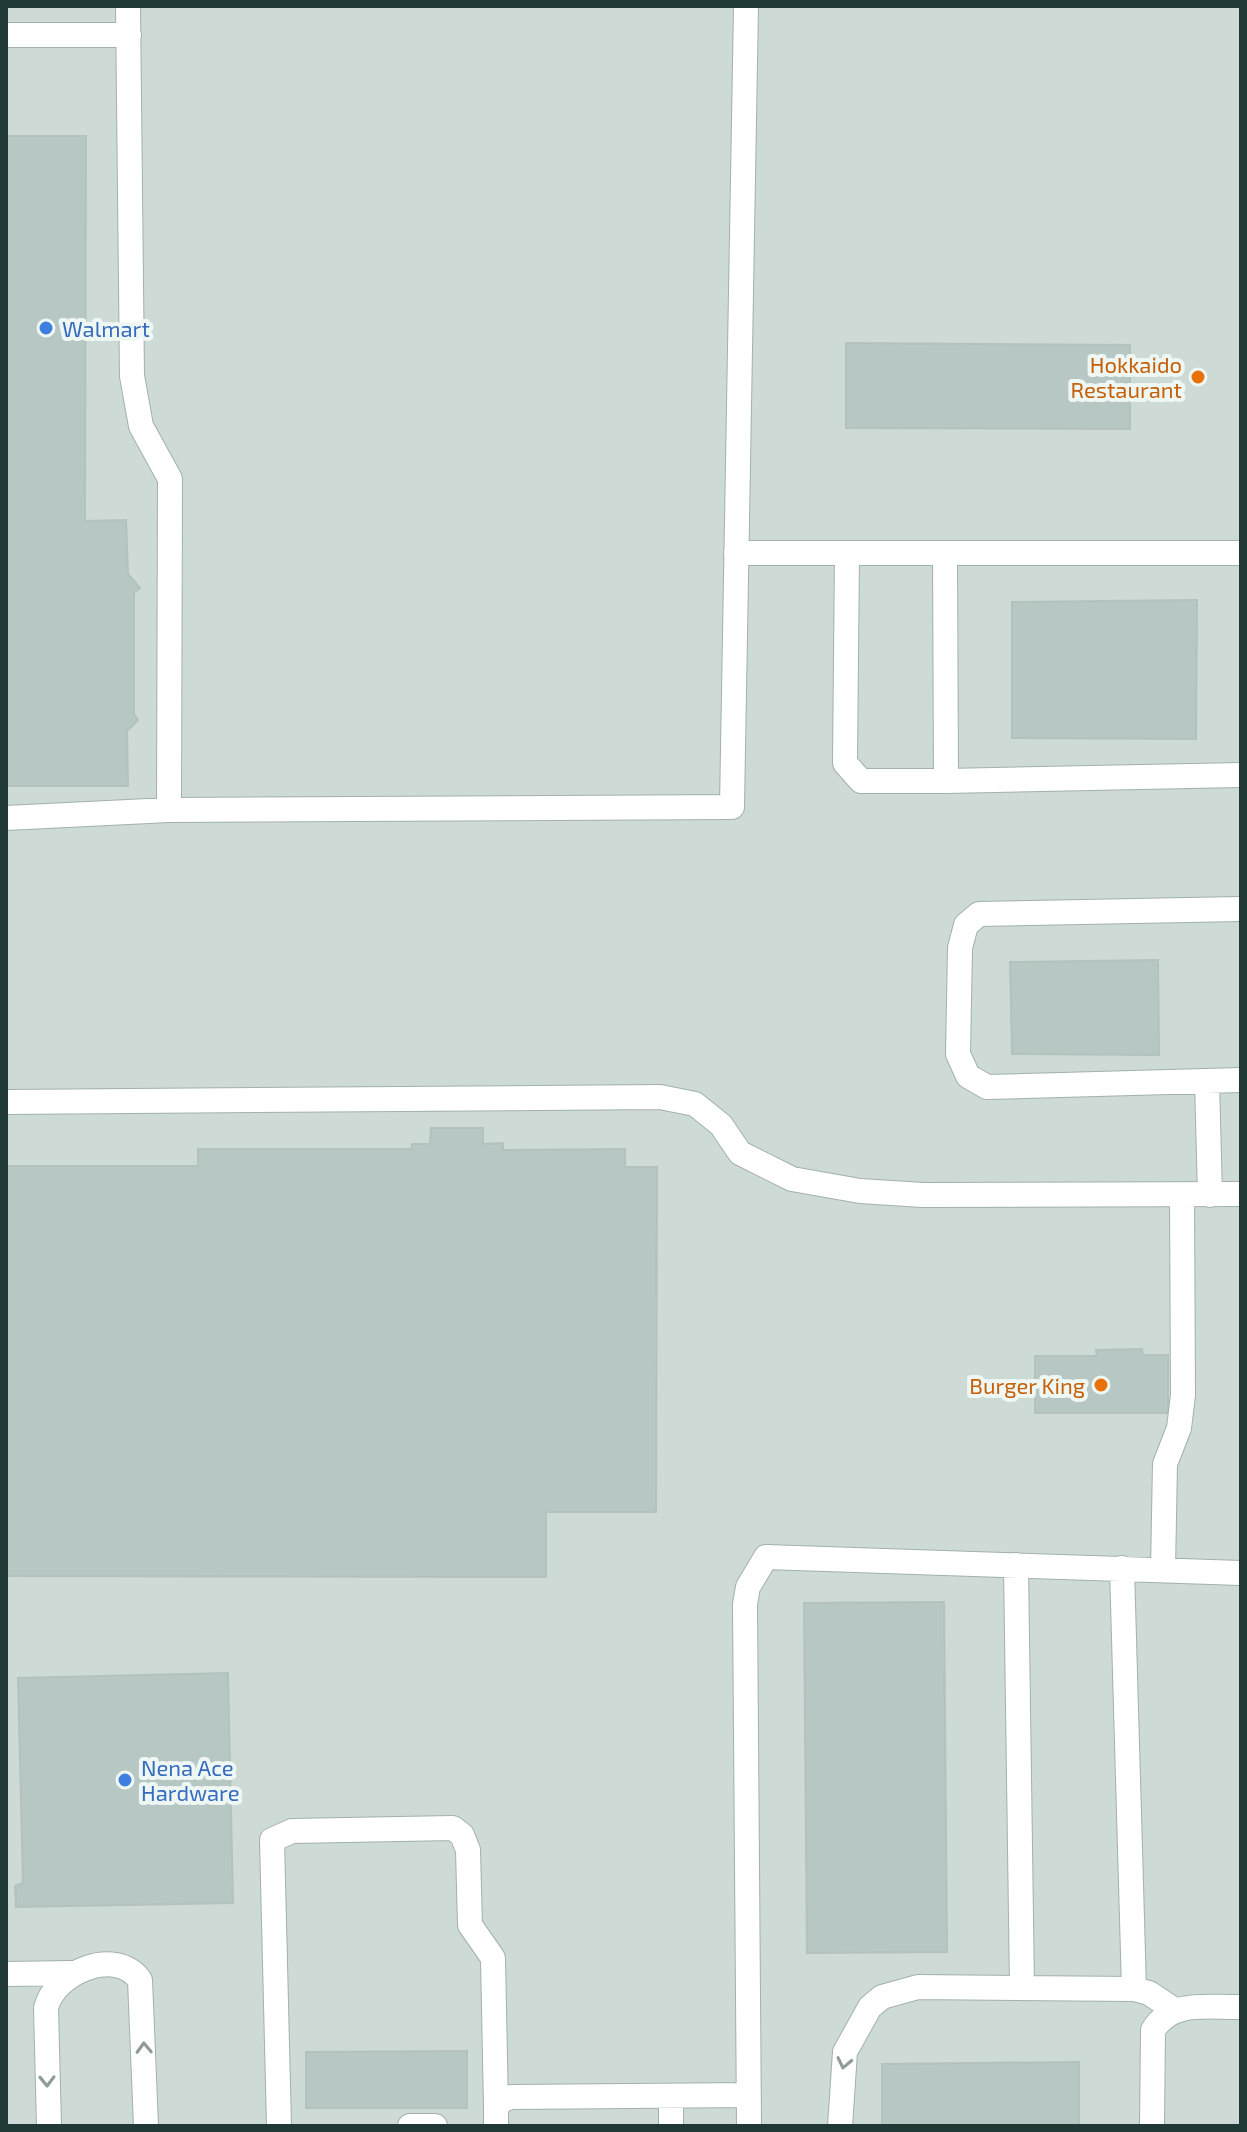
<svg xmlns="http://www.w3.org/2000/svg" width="1247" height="2132" viewBox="0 0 1247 2132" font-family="'Exo 2',sans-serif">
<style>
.built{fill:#cddad6}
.building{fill:#b7c7c3;stroke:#b2c3be;stroke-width:2}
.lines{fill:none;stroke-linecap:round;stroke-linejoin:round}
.minor-casing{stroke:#a2b1ae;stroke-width:26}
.minor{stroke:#fff;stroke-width:24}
.oneway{stroke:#909c9a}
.shop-dot{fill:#3f7fe0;stroke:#eff7f4;stroke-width:3}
.food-dot{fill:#e8710a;stroke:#eff7f4;stroke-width:3}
.labels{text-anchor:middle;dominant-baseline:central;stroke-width:8;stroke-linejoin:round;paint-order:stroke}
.shop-label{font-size:22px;fill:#366cbe;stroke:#eff7f4;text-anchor:start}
.food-label{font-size:22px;fill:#c56008;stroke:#eff7f4;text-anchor:end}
</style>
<rect width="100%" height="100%" fill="#dfeae6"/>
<path class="built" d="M6 6H1241V2126H6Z"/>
<path class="building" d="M6 136H86L85 521 126 520 128 574 140 588 134 593V714L138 720 127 731 128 786H6Z
M846 343 1130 345V429L846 428Z
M1197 600 1196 739 1012 738V602Z
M1158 960 1159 1055 1012 1054 1010 962Z
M431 1128H483V1144L503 1143V1150L625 1149V1167H657L656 1512H546V1577L6 1576V1166H198V1149H412V1144H430Z
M1142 1349 1143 1355H1168V1413H1035V1356H1097L1096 1350Z
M944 1602 947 1952 807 1953 804 1603Z
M228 1673 233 1903 16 1907 15 1886 23 1883 18 1678Z
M467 2051V2108H306V2052Z
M1079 2062V2126H882V2064Z"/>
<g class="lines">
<defs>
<path id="minor" d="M128 6 132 376 141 426 170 479 169 810
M6 35H129
M736 553H1241
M847 553 845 763 861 781H946L945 553
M946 781 1241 775
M6 818 169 810 732 807 746 6
M1241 909 979 914 966 925 960 948 958 1054 968 1076 987 1087 1241 1080
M1207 1081 1210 1195
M6 1102 660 1097 695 1104 721 1125 740 1153 792 1179 860 1191 923 1195 1241 1194
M1016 1565 1022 1988
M1122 1568 1134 1989
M1163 1570 1165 1464 1179 1428 1183 1395 1182 1195
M6 1974 72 1973
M49 2126 46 2008C54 1973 115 1946 140 1980L146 2126
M279 2126 272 1840 292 1831 453 1828 462 1835 468 1850 470 1925 493 1958 496 2108
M410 2126H435
M496 2126V2108L502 2100 511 2097 748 2095
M671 2126V2096
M749 2126 745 1604 748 1587 766 1557 1241 1573
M840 2126 845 2052 870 2007 882 1997 918 1987 1134 1989 1149 1993 1173 2009
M1152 2126 1153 2030C1172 1999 1209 2008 1241 2007"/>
</defs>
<use href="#minor" class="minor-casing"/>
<use href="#minor" class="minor"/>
</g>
<defs><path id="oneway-chevron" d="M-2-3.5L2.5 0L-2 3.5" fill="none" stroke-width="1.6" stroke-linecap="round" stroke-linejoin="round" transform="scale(2)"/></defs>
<g class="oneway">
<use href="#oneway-chevron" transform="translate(144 2048) rotate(-92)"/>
<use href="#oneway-chevron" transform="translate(844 2063) rotate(102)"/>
<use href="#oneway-chevron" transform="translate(47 2081) rotate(89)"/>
</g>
<g class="shop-dot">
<circle cx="46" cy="328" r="8"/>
<circle cx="125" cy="1780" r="8"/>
</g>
<g class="food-dot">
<circle cx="1198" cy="377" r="8"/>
<circle cx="1101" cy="1385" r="8"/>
</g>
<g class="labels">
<g class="shop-label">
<text x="62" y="328">Walmart</text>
<text x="141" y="1767">Nena Ace<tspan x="141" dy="25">Hardware</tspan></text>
</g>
<g class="food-label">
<text x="1182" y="364">Hokkaido<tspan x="1182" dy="25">Restaurant</tspan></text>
<text x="1085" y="1385">Burger King</text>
</g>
</g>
<rect width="1247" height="2132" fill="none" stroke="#203936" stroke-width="16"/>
</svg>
